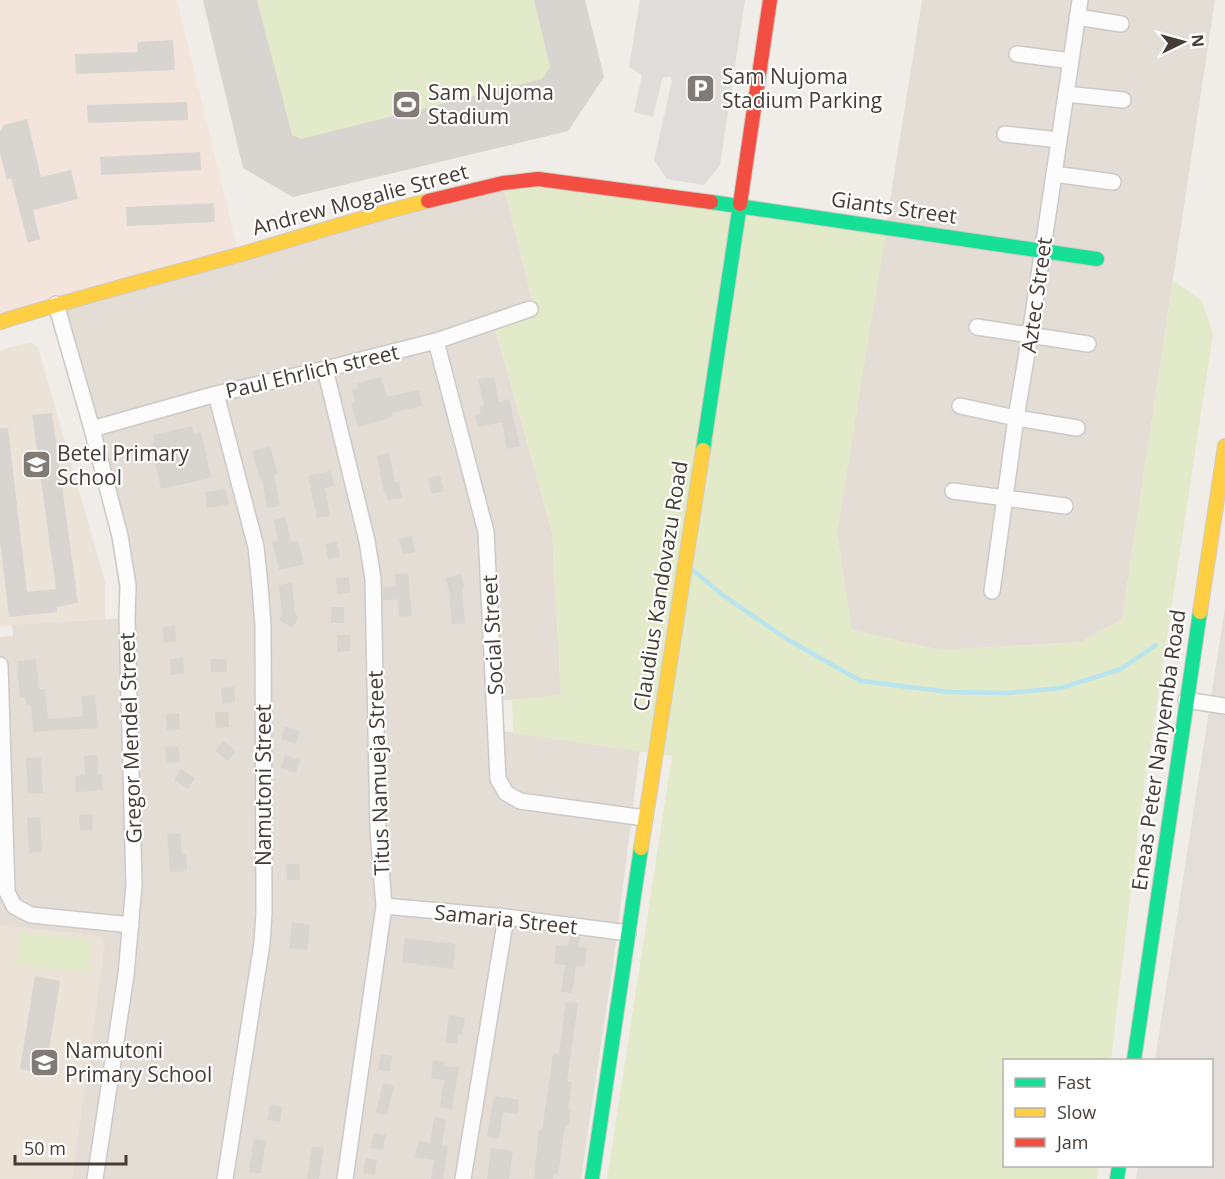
<svg xmlns="http://www.w3.org/2000/svg" width="1225" height="1179" viewBox="0 0 1225 1179" font-family="'Open Sans',sans-serif">
<style>
.residential{fill:#e4ddd6}
.commercial{fill:#f3e5dc}
.industrial{fill:#e3deda}
.education{fill:#ebe2d8}
.green{fill:#e3eac9}
.parking{fill:#dfdcd9}
.lines{fill:none;stroke-linecap:round;stroke-linejoin:round}
.stream{stroke:#b9e3ee;stroke-width:4.5}
.building{fill:#d8d4d0}
.street-casing{stroke:#ccc9c5;stroke-width:18}
.fast-casing{stroke:#d1cac1;stroke-width:16}
.slow-casing{stroke:#d1cac1;stroke-width:16}
.jam-casing{stroke:#d1cac1;stroke-width:16}
.street{stroke:#fdfcfc;stroke-width:15}
.fast{stroke:#16e098;stroke-width:14}
.slow{stroke:#ffcf43;stroke-width:14}
.jam{stroke:#f24e42;stroke-width:14}
.labels{text-anchor:middle;dominant-baseline:central;stroke-width:4.5;stroke-linejoin:round;paint-order:stroke}
.poi-label{font-size:21px;fill:#463c35;stroke:#fff;text-anchor:start}
.street-label{font-size:21px;fill:#463c35;stroke:#fff}
</style>
<rect width="100%" height="100%" fill="#f0ede9"/>
<path class="residential" d="M922 0H1215L1122 619 1082 642 940 650 851 630 837 532Z
M503 183 535 311 494 324 552 532 561 696 496 701V730L640 751 615 951 581 1179H0V637L13 636 12 625 126 618 128 586 56 304Z"/>
<path class="commercial" d="M0 0H177L238 251 0 315Z"/>
<path class="industrial" d="M1225 607V1179H1136L1138 1166H1212V1060H1155Z"/>
<path class="education" d="M31 342 38 348 105 581V619L0 626V350Z
M0 925 101 936 105 945 72 1179H0Z"/>
<path class="green" d="M203 0H585L604 77 568 131 293 197 243 168Z
M503 183 887 227 837 532 852 630 940 650 1082 642 1122 619 1173 280 1202 301 1213 334 1140 815 1111 1060H1004V1166H1098L1097 1179H607L672 756 513 733 512 700 561 695 552 532 494 323 535 310Z
M20 932 92 940 88 973 16 965Z"/>
<path class="parking" d="M640 0H745L720 165 704 185 667 179 654 160 672 81 671 77H664L662 80 653 117 634 112 642 75 629 67Z"/>
<g class="lines">
<path class="stream" d="M694 571 724 596 790 641 861 681 949 692 1008 693 1061 688 1121 669 1156 645"/>
</g>
<path class="building" d="M203 0H257L292 135 301 139 542 79 550 67 534 0H585L604 77 568 131 293 197 243 168Z
M173 40 175 70 76 74 75 54 138 52 137 42Z
M187 102 188 120 88 123 87 105Z
M27 119 41 177 71 170 78 199 33 210 40 239 28 243 11 178 7 180 0 153V132L4 125Z
M200 152 201 170 101 175 100 157Z
M214 203 215 222 127 226 126 207Z
M381 377 387 397 419 390 422 406 391 413 393 417 358 427 351 404 355 402 352 390 358 389 357 383Z
M494 377 499 402 509 399 520 446 507 449 502 422 478 427 475 415 481 414 479 407 484 405 478 379Z
M52 413 78 603 57 607V612L9 617 0 540V428H8L27 592 56 589 32 415Z
M192 426 194 434 201 432 211 478 161 489 151 443 155 442 153 435Z
M270 446 278 474 274 475 280 506 267 508 262 479H260L252 451Z
M389 453 395 482H399L402 498 388 500 386 492 384 493 377 456Z
M331 471 334 486 325 488 330 516 317 518 308 476Z
M440 475 444 491 431 494 428 478Z
M226 489 229 504 207 508 205 492Z
M286 517 291 542 298 541 304 564 279 570 272 542 278 541 274 520Z
M412 536 415 552 403 554 399 539Z
M337 541 340 557 328 559 325 544Z
M408 573 412 616 399 617 398 599 383 600V587L396 586 395 574Z
M461 574 464 587H462L465 623 452 624 449 590 445 578Z
M349 577 350 593 337 594 336 578Z
M292 583 295 614 299 617 293 628 279 620 282 614 279 585Z
M331 607H344V623H331Z
M175 626 176 642 164 643 162 627Z
M337 635H350V651L337 652Z
M183 658 184 674 171 675 170 659Z
M36 659 39 689H45L48 719 83 716 82 696 95 695 98 728 33 732 31 705H26V697L20 698 17 661Z
M210 659H226L227 672H211Z
M234 687 235 703 222 704 221 688Z
M215 712H228L229 727 216 728Z
M179 713 180 729 167 730 166 714Z
M285 726 300 732 296 744 281 739Z
M223 741 236 751 228 761 215 751Z
M178 746 180 762 167 763 165 747Z
M97 755 98 774H102L103 790 76 792 75 776 85 775 84 756Z
M285 755 300 760 296 773 281 768Z
M41 757 43 793 28 794 26 758Z
M181 769 195 778 188 789 174 780Z
M92 814 93 830H80L79 815Z
M40 817 42 852 29 853 27 818Z
M180 833 182 855 186 854 187 871 170 872 167 834Z
M286 864H299L300 880H287Z
M292 922 310 925 307 950 289 948Z
M570 935 580 937 579 947 587 948 585 967 576 966 572 993 561 992 565 965 554 964 556 945 568 946Z
M405 938 456 944 453 969 402 962Z
M35 976 60 981 45 1074 20 1069Z
M566 1002 578 1003 567 1081 572 1082 568 1109H571L569 1125H565L558 1175 553 1174V1179H534L539 1130 542 1131 553 1053 559 1054Z
M449 1015 465 1018 462 1035H458L457 1044 445 1042Z
M381 1054 392 1056 390 1071 378 1070Z
M433 1060 445 1062 444 1066 459 1067 452 1109 440 1107 444 1080 431 1078Z
M383 1083 394 1086 387 1115 376 1113Z
M494 1096 519 1100 517 1114 503 1112 499 1139 487 1137Z
M270 1105 282 1107 280 1122 268 1120Z
M434 1117 446 1119 442 1145 448 1146 443 1179H431L434 1160 415 1157 418 1141 430 1143Z
M374 1133 386 1135 383 1150 371 1148Z
M254 1139 266 1141 261 1173 249 1172Z
M312 1146 324 1148 319 1179H307Z
M491 1148 513 1151 509 1179H487Z
M366 1158 377 1160 375 1175 363 1173Z"/>
<g class="lines">
<defs>
<path id="street" d="M1077 17 1121 24
M1017 54 1071 61
M1066 94 1123 100
M1005 134 1059 140
M1054 174 1113 182
M56 304 92 429 120 536 128 586 127 618 134 885 126 975 95 1179
M977 327 1088 344
M436 341 486 532 498 779 506 793 520 801 645 818
M325 369 367 541 373 579 378 830 384 906 345 1179
M216 394 256 547 260 586 263 626 264 913 262 943 225 1179
M960 406 1016 418 1077 428
M92 429 216 394 325 369 436 341 530 309
M953 491 1065 506
M992 591 1016 418 1030 335 1080 0
M0 665 7 892 14 906 31 915 131 925
M1186 700 1225 706
M384 906 506 917 628 933
M463 1179 506 917"/>
<path id="fast" d="M711 202 1097 259
M703 450 740 204
M1134 1060 1200 612
M592 1179 641 848
M1117 1179 1119 1166"/>
<path id="slow" d="M0 322C79 297 159 277 238 255 302 237 364 216 428 201
M1200 612 1225 446
M641 848 703 450"/>
<path id="jam" d="M428 201 503 183 538 179 711 202
M740 204 770 0"/>
</defs>
<use href="#street" class="street-casing"/>
<use href="#fast" class="fast-casing"/>
<use href="#slow" class="slow-casing"/>
<use href="#jam" class="jam-casing"/>
<use href="#street" class="street"/>
<use href="#fast" class="fast"/>
<use href="#slow" class="slow"/>
<use href="#jam" class="jam"/>
</g>
<defs>
<symbol id="parking-square" viewBox="-11 -11 22 22"><rect x="-9" y="-9" width="18" height="18" rx="4" fill="#827a74" stroke="#fff"/><path d="M-3.5-5.5H1a3.5 3.5 0 0 1 0 7H-1V5.5H-3.5ZM-1-3.4V-.6H.8a1.4 1.4 0 0 0 0-2.8Z" fill="#fff"/></symbol>
<symbol id="stadium-square" viewBox="-11 -11 22 22"><rect x="-9" y="-9" width="18" height="18" rx="4" fill="#827a74" stroke="#fff"/><path d="M0-5a6.5 5 0 1 0 0 10a6.5 5 0 1 0 0-10ZM-3.5-1.8h7v3.6h-7Z" fill="#fff"/></symbol>
<symbol id="school-square" viewBox="-11 -11 22 22"><rect x="-9" y="-9" width="18" height="18" rx="4" fill="#827a74" stroke="#fff"/><path d="M0-5L7-2L0 1L-7-2ZM-4 1L0 2.5L4 1V4Q0 6-4 4Z" fill="#fff"/></symbol>
</defs>
<g fill-rule="evenodd">
<use href="#parking-square" x="684" y="72" width="33" height="33"/>
<use href="#stadium-square" x="390" y="88" width="33" height="33"/>
<use href="#school-square" x="20" y="448" width="33" height="33"/>
<use href="#school-square" x="28" y="1046" width="33" height="33"/>
</g>
<g class="labels">
<g class="poi-label">
<text x="722" y="76">Sam Nujoma<tspan x="722" dy="24">Stadium Parking</tspan></text>
<text x="428" y="92">Sam Nujoma<tspan x="428" dy="24">Stadium</tspan></text>
<text x="57" y="453">Betel Primary<tspan x="57" dy="24">School</tspan></text>
<text x="65" y="1050">Namutoni<tspan x="65" dy="24">Primary School</tspan></text>
</g>
<g class="street-label">
<text transform="translate(360 199) rotate(-15)">Andrew Mogalie Street</text>
<text transform="translate(894 207) rotate(8)">Giants Street</text>
<text transform="translate(1036 295) rotate(-82)">Aztec Street</text>
<text transform="translate(312 371) rotate(-13)">Paul Ehrlich street</text>
<text transform="translate(660 586) rotate(-81)">Claudius Kandovazu Road</text>
<text transform="translate(492 635) rotate(-93)">Social Street</text>
<text transform="translate(130 738) rotate(-92)">Gregor Mendel Street</text>
<text transform="translate(1158 750) rotate(-82)">Eneas Peter Nanyemba Road</text>
<text transform="translate(378 773) rotate(-92)">Titus Namueja Street</text>
<text transform="translate(263 785) rotate(-90)">Namutoni Street</text>
<text transform="translate(506 919) rotate(6)">Samaria Street</text>
</g>
</g>
<rect x="1003" y="1059" width="210" height="108" fill="#ffffff" stroke="#b5b1ae" stroke-width="1.5"/>
<rect x="1015" y="1078" width="30" height="9" fill="#16e098" stroke="#b5b1ae" stroke-width="1.5"/>
<text x="1057" y="1089" font-size="18" fill="#463c35">Fast</text>
<rect x="1015" y="1108" width="30" height="9" fill="#ffcf43" stroke="#b5b1ae" stroke-width="1.5"/>
<text x="1057" y="1119" font-size="18" fill="#463c35">Slow</text>
<rect x="1015" y="1138" width="30" height="9" fill="#f24e42" stroke="#b5b1ae" stroke-width="1.5"/>
<text x="1057" y="1149" font-size="18" fill="#463c35">Jam</text>
<g transform="translate(1183 42) rotate(85)" stroke="#ffffff" stroke-width="4.5" paint-order="stroke">
<path d="M0-4.5L10 22L0 15L-10 22Z" fill="#463c35"/>
<text y="-9" font-size="16" font-weight="bold" text-anchor="middle" fill="#463c35">N</text>
</g>
<path d="M15 1155v9h111v-9" fill="none" stroke="#463c35" stroke-width="3"/>
<text x="24" y="1155" font-size="18" fill="#463c35" stroke="#ffffff" stroke-width="4.5" paint-order="stroke">50 m</text>
</svg>
